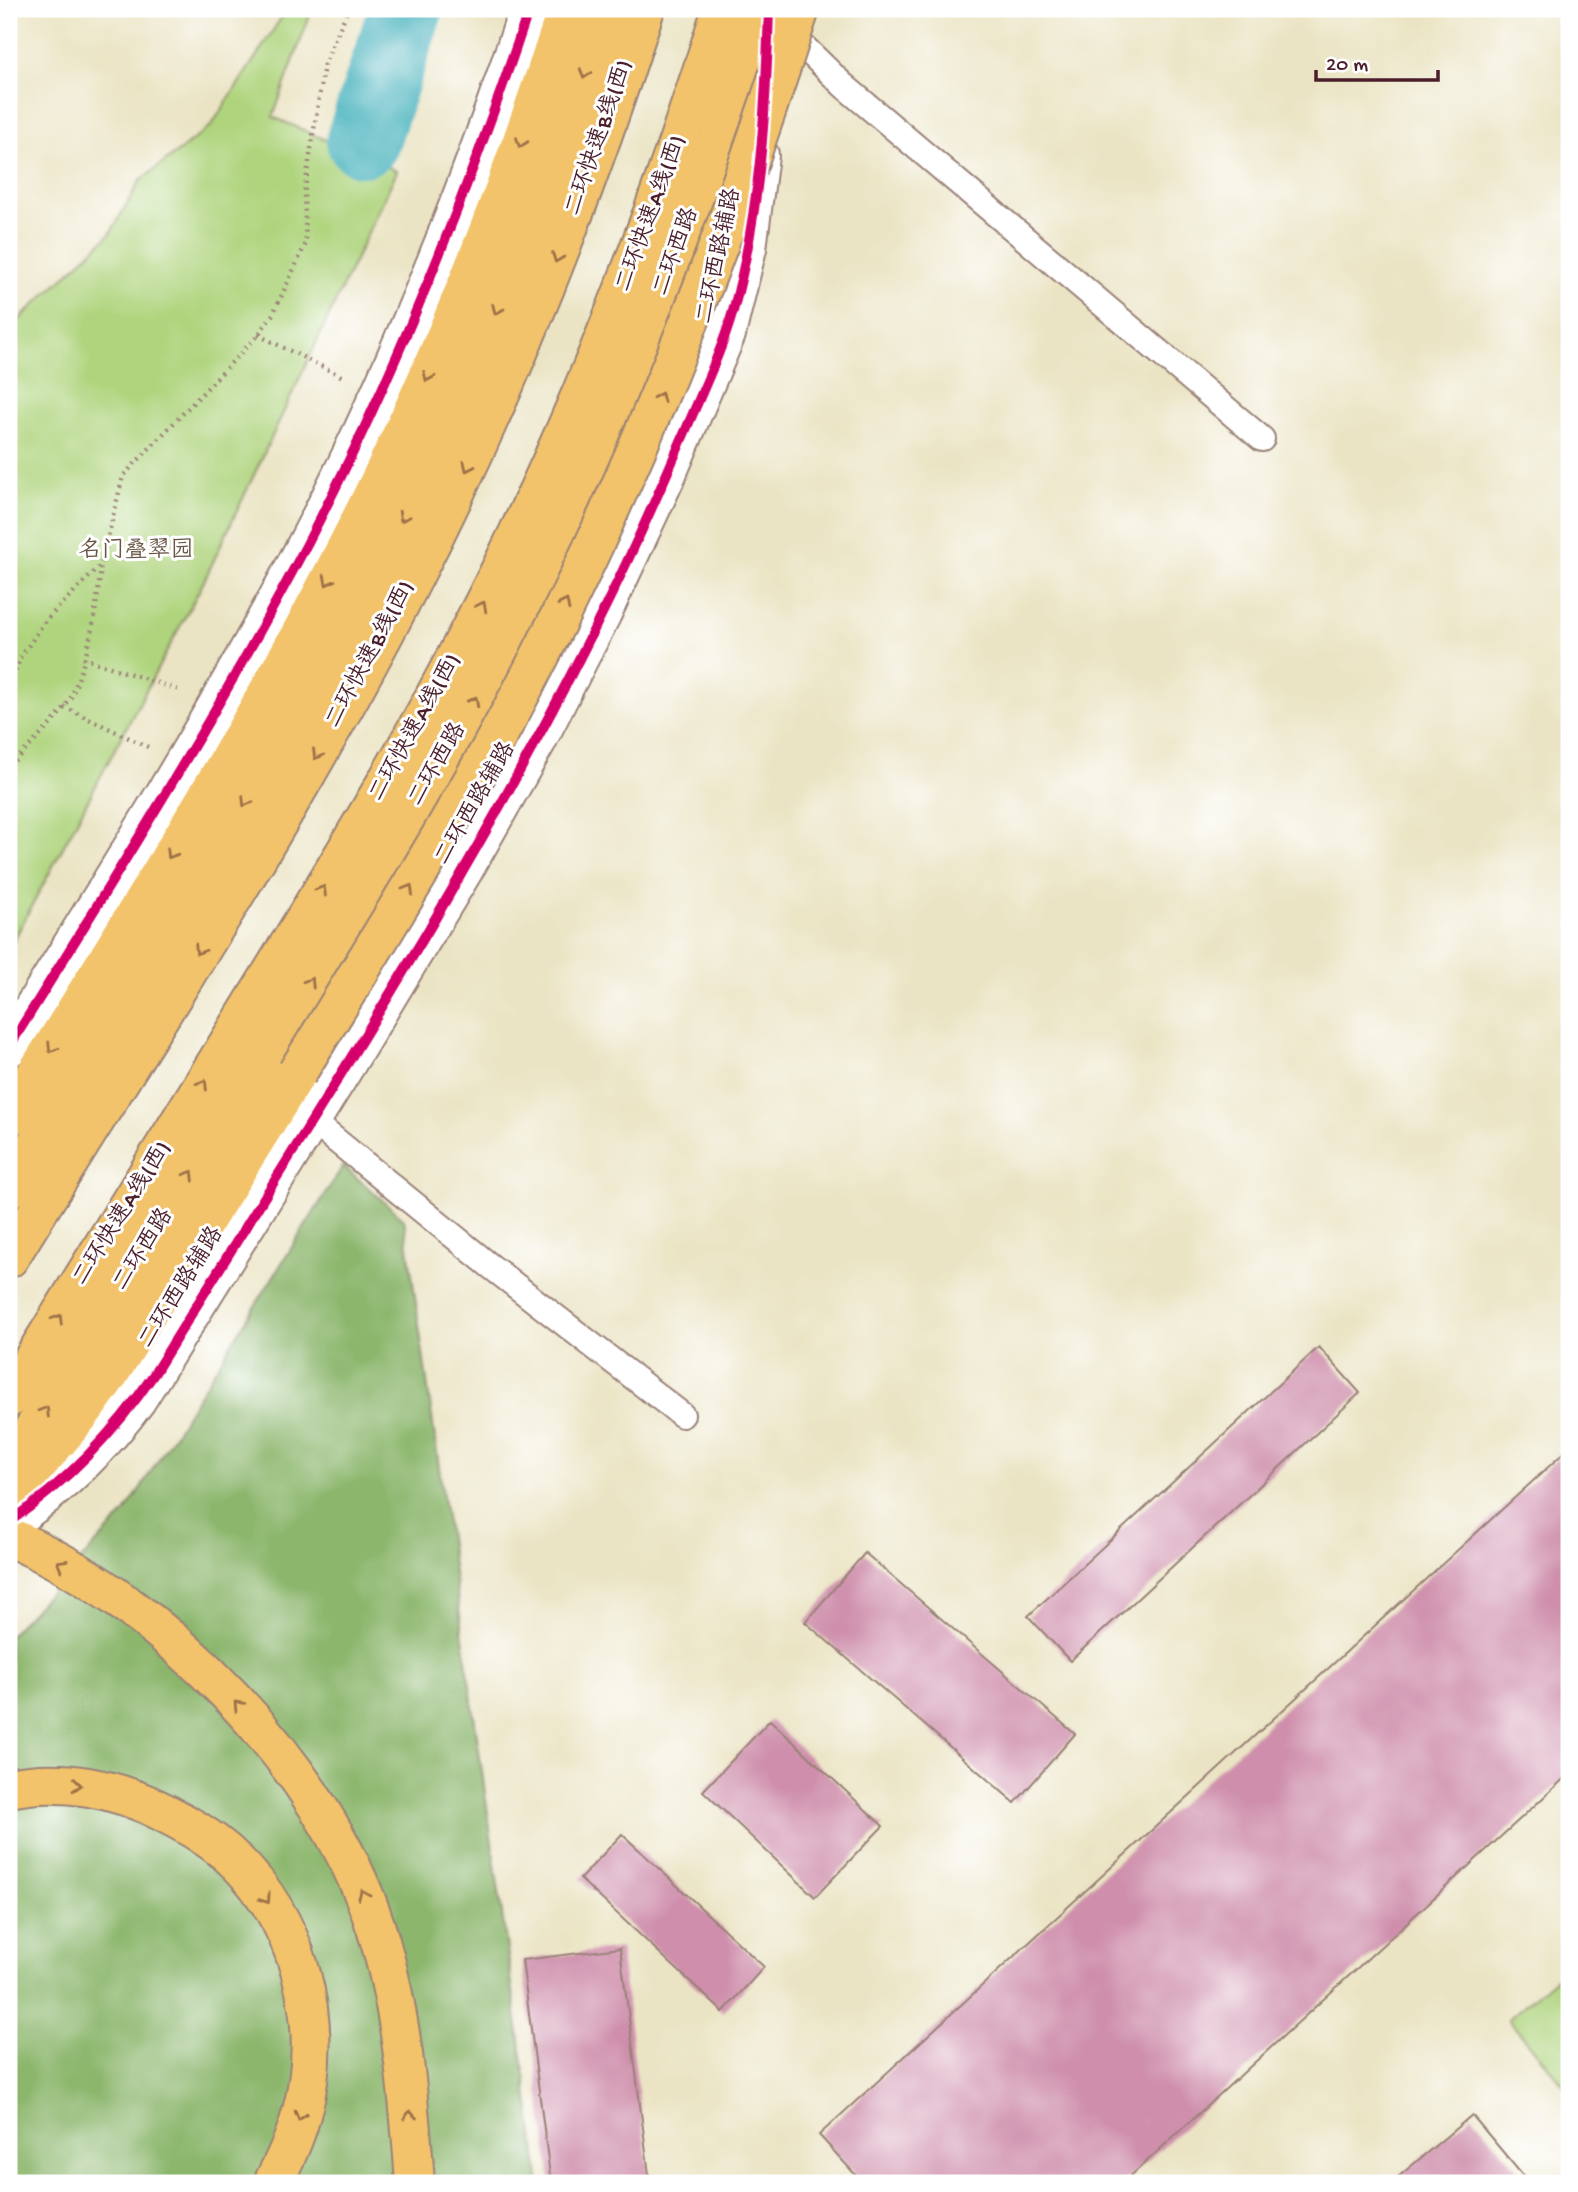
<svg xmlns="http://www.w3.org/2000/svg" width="1578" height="2192" viewBox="0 0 1578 2192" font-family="'Gochi Hand','LXGW WenKai TC',sans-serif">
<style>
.green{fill:#afd47d;stroke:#7c7a54;stroke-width:2}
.forest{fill:#8bb66c;stroke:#6a6a4c;stroke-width:2}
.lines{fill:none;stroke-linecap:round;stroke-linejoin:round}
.river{stroke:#3fafba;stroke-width:74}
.building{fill:#cf8fac}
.lane-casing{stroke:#9a8278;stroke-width:28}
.street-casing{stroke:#9a8278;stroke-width:42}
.primary-casing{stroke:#9a8278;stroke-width:42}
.highway-casing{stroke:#9a8278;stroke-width:42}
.path{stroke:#9a8278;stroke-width:4.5;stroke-dasharray:2 5;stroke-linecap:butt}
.lane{stroke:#fff;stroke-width:24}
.street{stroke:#fff;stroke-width:38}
.primary{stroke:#f2c36a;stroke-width:38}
.highway{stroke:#f2c36a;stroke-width:38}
.highway-bridge-casing{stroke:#9a8278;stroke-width:42;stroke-linecap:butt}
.highway-bridge{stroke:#f2c36a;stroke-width:38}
.cycleway-casing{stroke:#fff;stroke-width:15}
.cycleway{stroke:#d6006c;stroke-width:10}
.oneway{stroke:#9e714a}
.labels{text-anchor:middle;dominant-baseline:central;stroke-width:6;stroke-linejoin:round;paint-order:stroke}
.street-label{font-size:23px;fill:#4a1f2b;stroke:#fff}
.park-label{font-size:23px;fill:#685544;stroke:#fff}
</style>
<rect width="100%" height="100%" fill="#fff"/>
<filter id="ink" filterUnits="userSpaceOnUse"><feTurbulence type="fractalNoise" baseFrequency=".0143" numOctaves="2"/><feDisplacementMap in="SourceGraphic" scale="14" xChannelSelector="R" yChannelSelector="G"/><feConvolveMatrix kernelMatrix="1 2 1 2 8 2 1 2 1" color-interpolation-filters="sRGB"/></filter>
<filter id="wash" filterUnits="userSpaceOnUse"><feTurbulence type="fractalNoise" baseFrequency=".00686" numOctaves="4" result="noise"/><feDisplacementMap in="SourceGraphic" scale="28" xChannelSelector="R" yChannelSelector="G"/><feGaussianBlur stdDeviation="1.57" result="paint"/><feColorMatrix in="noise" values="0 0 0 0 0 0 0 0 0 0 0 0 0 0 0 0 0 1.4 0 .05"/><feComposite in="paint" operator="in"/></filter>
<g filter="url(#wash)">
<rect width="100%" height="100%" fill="#ebe4c4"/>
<path class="green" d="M287 9H312L273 117 397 171 203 583 9 949V329L110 234 140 181 211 126Z
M1569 1967V2091L1508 2019Z"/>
<path class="forest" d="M343 1166 404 1219 540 2183H9V1636L125 1513Z"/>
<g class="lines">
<path class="river" d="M363 140 406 9"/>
</g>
<g id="blocks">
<path class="building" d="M1319 1347 1360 1393 1070 1661 1028 1616Z
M1569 1448V1774L1123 2183H863L819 2135Z
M865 1553 1075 1734 1015 1803 805 1622Z
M770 1720 883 1826 815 1897 703 1791Z
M622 1834 764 1967 723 2012 580 1879Z
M620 1948 650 2183H551L522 1960Z
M1472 2115 1529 2183H1391Z"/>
</g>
</g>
<g filter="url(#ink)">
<use href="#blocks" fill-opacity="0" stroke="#9a8278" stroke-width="2"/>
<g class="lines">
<defs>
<path id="lane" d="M779 31 806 49 843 85 1262 439
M311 1120 489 1265 682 1415"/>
<path id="street" d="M9 1047C112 882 216 717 307 544 397 372 468 192 529 9
M9 1522C59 1488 101 1448 137 1399L346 1064 464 869 536 742 602 613 665 478 726 334 747 248 759 155"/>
<path id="primary" d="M9 1188C145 967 288 749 404 516 485 353 550 182 606 9
M9 1469C94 1330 180 1192 266 1053 361 898 457 743 537 579 627 396 701 204 761 9"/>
<path id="highway" d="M9 1117C135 914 266 712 372 496 450 339 513 175 567 9
M9 1258C145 1038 288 821 407 590 503 404 581 209 645 9
M9 1398C86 1273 163 1148 241 1023 321 893 401 764 471 628 574 430 655 222 722 9
M9 1498 81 1414 109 1375 297 1073
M9 1537C164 1603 324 1766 376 1928 402 2010 409 2098 415 2183
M9 1788C61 1777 116 1788 163 1812 185 1823 207 1836 226 1852 299 1916 327 2022 301 2115 295 2139 284 2161 273 2183"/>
</defs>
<use href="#lane" class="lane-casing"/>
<use href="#street" class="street-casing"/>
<use href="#primary" class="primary-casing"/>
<use href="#highway" class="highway-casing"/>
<path class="path" d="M258 335 345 378
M83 658 179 690
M9 691 20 658 47 619 101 565 123 476 258 335 273 314 306 243 304 194 324 65 348 9
M64 707 148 747
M9 765C23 754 64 713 71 697 89 656 97 609 101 565"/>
<use href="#lane" class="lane"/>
<use href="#street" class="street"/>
<use href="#primary" class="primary"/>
<use href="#highway" class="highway"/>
<defs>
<path id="highway-bridge" d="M297 1073C380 937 466 801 539 658 645 449 729 232 800 9"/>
</defs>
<use href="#highway-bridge" class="highway-bridge-casing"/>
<use href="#highway-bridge" class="highway-bridge"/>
<defs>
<path id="cycleway" d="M9 1047C112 882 216 717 307 544 397 372 468 192 529 9
M9 1522C68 1481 114 1433 154 1374 313 1117 481 863 613 591 640 536 664 481 688 425 704 387 722 350 733 311 760 214 766 109 769 9"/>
</defs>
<use href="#cycleway" class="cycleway-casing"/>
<use href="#cycleway" class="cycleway"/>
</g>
<defs><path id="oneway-chevron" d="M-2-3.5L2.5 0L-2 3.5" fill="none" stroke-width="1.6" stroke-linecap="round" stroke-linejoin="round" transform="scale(1.75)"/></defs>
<g class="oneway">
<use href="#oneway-chevron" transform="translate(585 74) rotate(108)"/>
<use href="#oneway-chevron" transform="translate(521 143) rotate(110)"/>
<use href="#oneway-chevron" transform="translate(557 258) rotate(111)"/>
<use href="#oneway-chevron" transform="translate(497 310) rotate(112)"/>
<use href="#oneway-chevron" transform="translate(428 377) rotate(114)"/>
<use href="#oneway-chevron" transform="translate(660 397) rotate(-67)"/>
<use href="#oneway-chevron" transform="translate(468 467) rotate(115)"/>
<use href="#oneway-chevron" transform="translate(403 517) rotate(117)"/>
<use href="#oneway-chevron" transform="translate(328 581) rotate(118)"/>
<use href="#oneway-chevron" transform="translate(565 604) rotate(-64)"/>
<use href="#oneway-chevron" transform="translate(482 606) rotate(-63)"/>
<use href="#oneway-chevron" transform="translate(474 701) rotate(-62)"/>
<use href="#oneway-chevron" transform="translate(317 755) rotate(120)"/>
<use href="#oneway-chevron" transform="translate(246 802) rotate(121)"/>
<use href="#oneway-chevron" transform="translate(171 854) rotate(121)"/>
<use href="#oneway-chevron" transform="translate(409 889) rotate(-60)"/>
<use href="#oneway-chevron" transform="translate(322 890) rotate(-59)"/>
<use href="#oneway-chevron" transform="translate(199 950) rotate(122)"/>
<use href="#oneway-chevron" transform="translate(310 982) rotate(-58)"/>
<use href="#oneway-chevron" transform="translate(52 1048) rotate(122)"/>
<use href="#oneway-chevron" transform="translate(203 1084) rotate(-58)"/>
<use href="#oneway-chevron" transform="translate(190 1175) rotate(-58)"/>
<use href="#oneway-chevron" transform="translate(58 1319) rotate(-58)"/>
<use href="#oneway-chevron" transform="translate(45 1411) rotate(-58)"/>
<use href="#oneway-chevron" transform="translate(61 1564) rotate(-150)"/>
<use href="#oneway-chevron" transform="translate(238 1705) rotate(-133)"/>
<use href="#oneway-chevron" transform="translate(77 1785) rotate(5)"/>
<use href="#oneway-chevron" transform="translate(363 1894) rotate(-112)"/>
<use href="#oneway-chevron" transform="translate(266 1899) rotate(56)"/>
<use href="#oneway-chevron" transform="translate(410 2115) rotate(-95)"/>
<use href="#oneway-chevron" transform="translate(300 2116) rotate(105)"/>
</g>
</g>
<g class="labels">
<g class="street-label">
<text transform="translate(600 138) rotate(-71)">二环快速B线(西)</text>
<text transform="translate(652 214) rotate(-70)">二环快速A线(西)</text>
<text transform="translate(677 252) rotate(-70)">二环西路</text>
<text transform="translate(720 256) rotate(-78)">二环西路辅路</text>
<text transform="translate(371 655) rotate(-62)">二环快速B线(西)</text>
<text transform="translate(416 728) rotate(-61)">二环快速A线(西)</text>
<text transform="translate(438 765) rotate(-60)">二环西路</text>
<text transform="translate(476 804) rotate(-60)">二环西路辅路</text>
<text transform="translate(123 1214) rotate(-58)">二环快速A线(西)</text>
<text transform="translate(144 1250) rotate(-58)">二环西路</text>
<text transform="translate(182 1288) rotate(-58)">二环西路辅路</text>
</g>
<g class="park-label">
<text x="136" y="551">名门叠翠园</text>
</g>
</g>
<rect width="1578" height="2192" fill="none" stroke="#fff" stroke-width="35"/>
<path d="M1316 70v10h122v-10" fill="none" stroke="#4a1f2b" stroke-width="3.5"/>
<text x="1326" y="70" font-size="21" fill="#4a1f2b" stroke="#ffffff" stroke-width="5" paint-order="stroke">20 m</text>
</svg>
